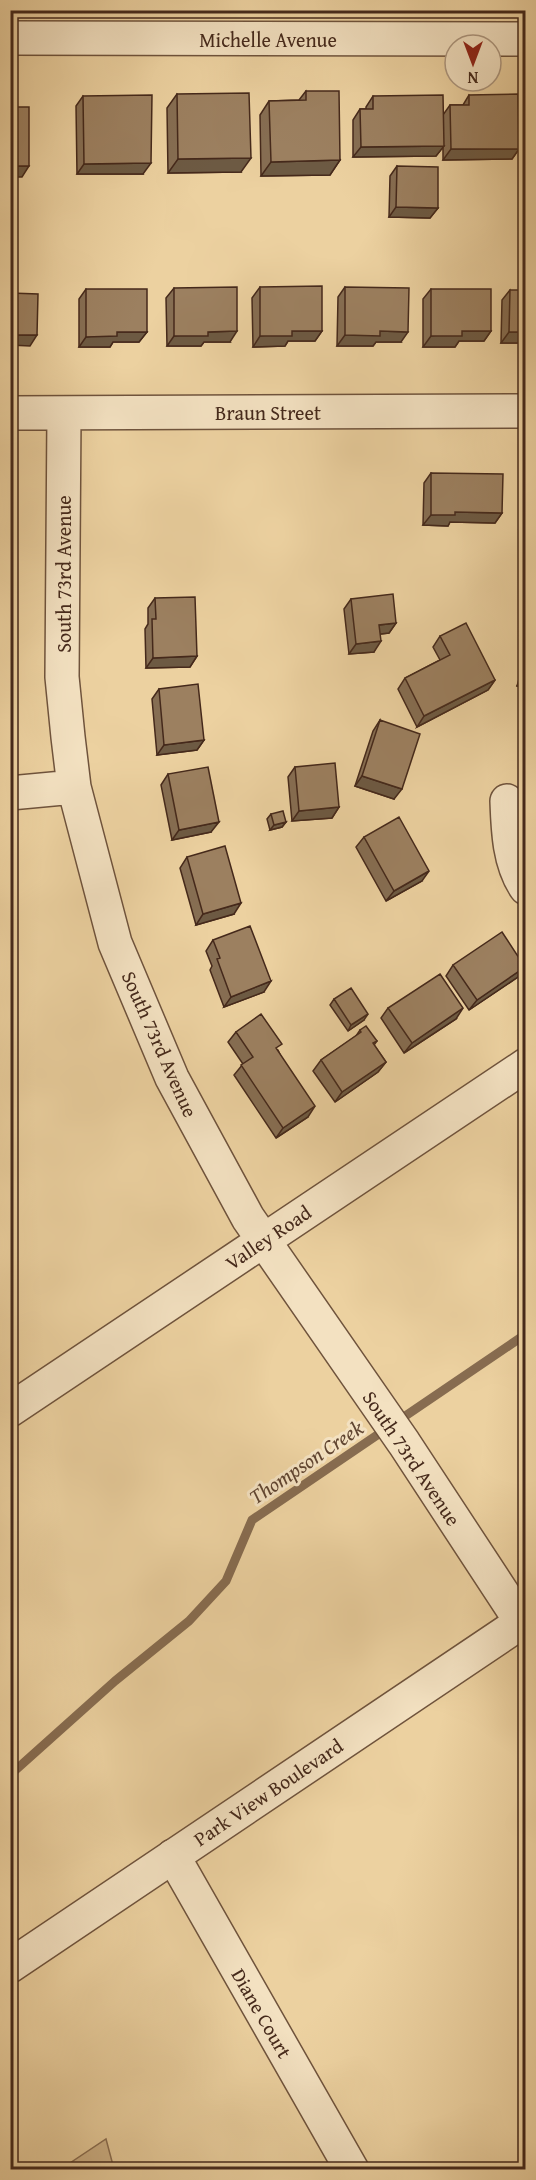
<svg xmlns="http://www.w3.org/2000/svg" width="536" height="2180" viewBox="0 0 536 2180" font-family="'Gentium Book Plus',serif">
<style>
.green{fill:#d0b489;stroke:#8a6e52;stroke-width:1.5}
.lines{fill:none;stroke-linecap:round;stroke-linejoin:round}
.stream{stroke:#876c50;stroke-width:9}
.minor-casing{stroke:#6f533c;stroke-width:36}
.tertiary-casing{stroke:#6f533c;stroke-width:36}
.minor{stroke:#f3e1c1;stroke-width:33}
.tertiary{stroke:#f3e1c1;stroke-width:33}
.wall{fill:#866e53;stroke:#45291b;stroke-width:1.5}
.shaded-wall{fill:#6d5a43;stroke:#45291b;stroke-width:1.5}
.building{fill:#9c8060;stroke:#45291b;stroke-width:1.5}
.labels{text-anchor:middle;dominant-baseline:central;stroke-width:6;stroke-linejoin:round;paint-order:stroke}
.street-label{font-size:20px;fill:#45291b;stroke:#f3e1c1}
.water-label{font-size:21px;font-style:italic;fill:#604531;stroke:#f3e1c1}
</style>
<rect width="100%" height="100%" fill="#ecd1a0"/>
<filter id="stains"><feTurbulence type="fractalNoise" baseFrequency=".00333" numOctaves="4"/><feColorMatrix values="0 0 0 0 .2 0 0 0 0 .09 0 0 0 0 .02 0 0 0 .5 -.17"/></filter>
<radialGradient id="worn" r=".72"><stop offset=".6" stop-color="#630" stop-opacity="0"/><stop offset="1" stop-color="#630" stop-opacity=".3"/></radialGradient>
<path class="green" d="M106 2139 114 2169H61Z"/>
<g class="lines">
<path class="stream" d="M10 1775 115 1681 189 1621 226 1581 252 1520 526 1334"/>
<defs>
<path id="minor" d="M10 38 526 39
M10 413 526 411
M64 414 62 677 68 737 74 787 115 943 172 1078 248 1218 404 1443 526 1629
M10 793 74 787
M507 801C508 830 509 863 526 888
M10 1410 526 1065
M173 1856 352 2170"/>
<path id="tertiary" d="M10 1966 526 1619"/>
</defs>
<use href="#minor" class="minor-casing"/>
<use href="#tertiary" class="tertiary-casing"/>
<use href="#minor" class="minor"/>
<use href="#tertiary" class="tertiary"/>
</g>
<path class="wall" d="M306 91 340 160 330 175 261 176 260 115 269 101 299 100Z
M177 94 241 172 168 173 167 108Z
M469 95 519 149 512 159 443 160V147L436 156 353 157V120L360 109H366V107L373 96 443 115 450 105H463Z
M83 96 143 174H77L76 106Z
M397 166 438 208 430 218 389 217 390 176Z
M260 287 322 331 315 341H288L285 346 253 347 252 298Z
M345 287 401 342H376L373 346H337L338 297Z
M174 288 230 342H204L201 346H167L166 298Z
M86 289 147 332 139 342H113L110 347H79V299Z
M431 289 491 331 484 341H459L455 347H423V299Z
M510 290 525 343H501L502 300Z
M431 473 502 513 495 523 450 522 448 526 423 525 424 483Z
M525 473V529H519V482Z
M155 598 197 656 190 667 146 668 145 629 148 624V608Z
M351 599 396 623 389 633 380 634 374 652 349 654 344 609Z
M440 636 495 680 488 690 417 727 398 689 405 678 440 660 433 647Z
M525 658V689L517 686Z
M159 689 204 740 197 750 157 755 152 699Z
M380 720 394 799 355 786 373 731Z
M295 767 339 807 332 818 292 821 288 777Z
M168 774 211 832 172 840 161 785Z
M271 814 286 822 282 827 270 830 267 819Z
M364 837 422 881 386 901 356 847Z
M187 857 234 914 196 925 180 868Z
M213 940 264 992 224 1007 210 970 212 966 206 951Z
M453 965 518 977 469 1010 446 976Z
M334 999 364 1020 348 1031 330 1005Z
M388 1008 456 1019 404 1053 381 1018Z
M360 1030 377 1041 374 1045 386 1062 378 1072 335 1102 313 1071 321 1060 356 1036Z
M236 1032 278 1050 308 1117 276 1138 234 1075 243 1064 228 1042Z"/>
<path class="shaded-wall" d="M444 146 436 156 353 157 361 147Z
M451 149H519L512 159 443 160Z
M251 158 241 172 168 173 178 159Z
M340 160 330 175 261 176 271 162Z
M151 163 143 174H77L84 164Z
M10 166H29L22 177H10Z
M396 207 438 208 430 218 389 217Z
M237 331 230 342H204L201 346H167L174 336 208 332Z
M292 331H322L315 341H288L285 346 253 347 260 336Z
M380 331 408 332 401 342H376L373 346H337L345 335Z
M462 331H491L484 341H459L455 347H423L431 336Z
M117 332H147L139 342H113L110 347H79L86 337Z
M509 332H525V343H501Z
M10 335H37L30 346 10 345Z
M455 512 502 513 495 523 450 522 448 526 423 525 431 515Z
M525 519V529H519Z
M396 623 389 633 372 635 379 625Z
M381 641 374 652 349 654 356 644Z
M197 656 190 667 146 668 153 658Z
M525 676V689L517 686Z
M495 680 488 690 417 727 424 716Z
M204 740 197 750 157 755 164 745Z
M362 776 402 789 394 799 355 786Z
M339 807 332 818 292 821 299 811Z
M219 822 211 832 172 840 179 830Z
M286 822 282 827 270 830 274 825Z
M429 871 422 881 386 901 394 891Z
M241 903 234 914 196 925 203 914Z
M525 967 518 977 469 1010 477 1000Z
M271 981 264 992 224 1007 231 997Z
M463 1008 456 1019 404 1053 412 1043Z
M368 1014 364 1020 348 1031 351 1025Z
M386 1062 378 1072 335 1102 342 1092Z
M315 1106 308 1117 276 1138 283 1128Z"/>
<path class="building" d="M306 91H339L340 160 271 162 269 101 306 100Z
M249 93 251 158 178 159 177 94Z
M518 94 519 149H451L450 105H469V95Z
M152 95 151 163 84 164 83 96Z
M443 95 444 146 361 147 360 109H373V96Z
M10 107H29V166H10Z
M397 166 438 167V208L396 207Z
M322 286V331H292V336H260V287Z
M237 287V331L208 332V336H174V288Z
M345 287 409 288 408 332 380 331V336L345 335Z
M86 289H147V332H117V336L86 337Z
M431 289H491V331H462V336H431Z
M510 290H525V332H509Z
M10 293 38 294 37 335H10Z
M431 473 503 474 502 513 455 512V515H431Z
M393 594 396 623 379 625 381 641 356 644 351 599Z
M195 597 197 656 153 658 152 619H156L155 598Z
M466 623 495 680 424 716 405 678 450 655 440 636Z
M198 684 204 740 164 745 159 689Z
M380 720 420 734 402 789 362 776Z
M335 763 339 807 299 811 295 767Z
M208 767 219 822 179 830 168 774Z
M283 811 286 822 274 825 271 814Z
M399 817 429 871 394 891 364 837Z
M225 846 241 903 203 914 187 857Z
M250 926 271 981 231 997 217 959 220 958 213 940Z
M502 932 525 967 477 1000 453 965Z
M440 974 463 1008 412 1043 388 1008Z
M351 988 368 1014 351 1025 334 999Z
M261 1014 282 1044 276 1048 315 1106 283 1128 241 1065 253 1057 236 1032Z
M366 1026 377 1041 373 1043 386 1062 342 1092 321 1060 361 1032 360 1030Z"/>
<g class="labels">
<g class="street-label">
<text x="268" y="39">Michelle Avenue</text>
<text x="268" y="412">Braun Street</text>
<text transform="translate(63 574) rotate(-90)">South 73rd Avenue</text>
<text transform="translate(160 1044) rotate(66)">South 73rd Avenue</text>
<text transform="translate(268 1237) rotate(-34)">Valley Road</text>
<text transform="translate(412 1458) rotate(56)">South 73rd Avenue</text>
<text transform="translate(268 1792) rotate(-34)">Park View Boulevard</text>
<text transform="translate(262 2013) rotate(60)">Diane Court</text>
</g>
<g class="water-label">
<text transform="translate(306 1462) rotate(-34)">Thompson Creek</text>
</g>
</g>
<rect width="536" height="2180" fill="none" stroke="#ecd1a0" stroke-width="36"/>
<rect x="12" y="12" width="512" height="2156" fill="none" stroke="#45291b" stroke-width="3"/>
<rect x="18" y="18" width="500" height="2144" fill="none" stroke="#45291b" stroke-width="1.5"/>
<g transform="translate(473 63) rotate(180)"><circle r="28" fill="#f3e1c1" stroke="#ad977f" stroke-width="1.5"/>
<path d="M0-4.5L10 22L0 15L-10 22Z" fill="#8f2418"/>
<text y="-9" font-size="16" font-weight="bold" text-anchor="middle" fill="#45291b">N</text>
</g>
<rect width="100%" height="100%" filter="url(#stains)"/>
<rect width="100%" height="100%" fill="url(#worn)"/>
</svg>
